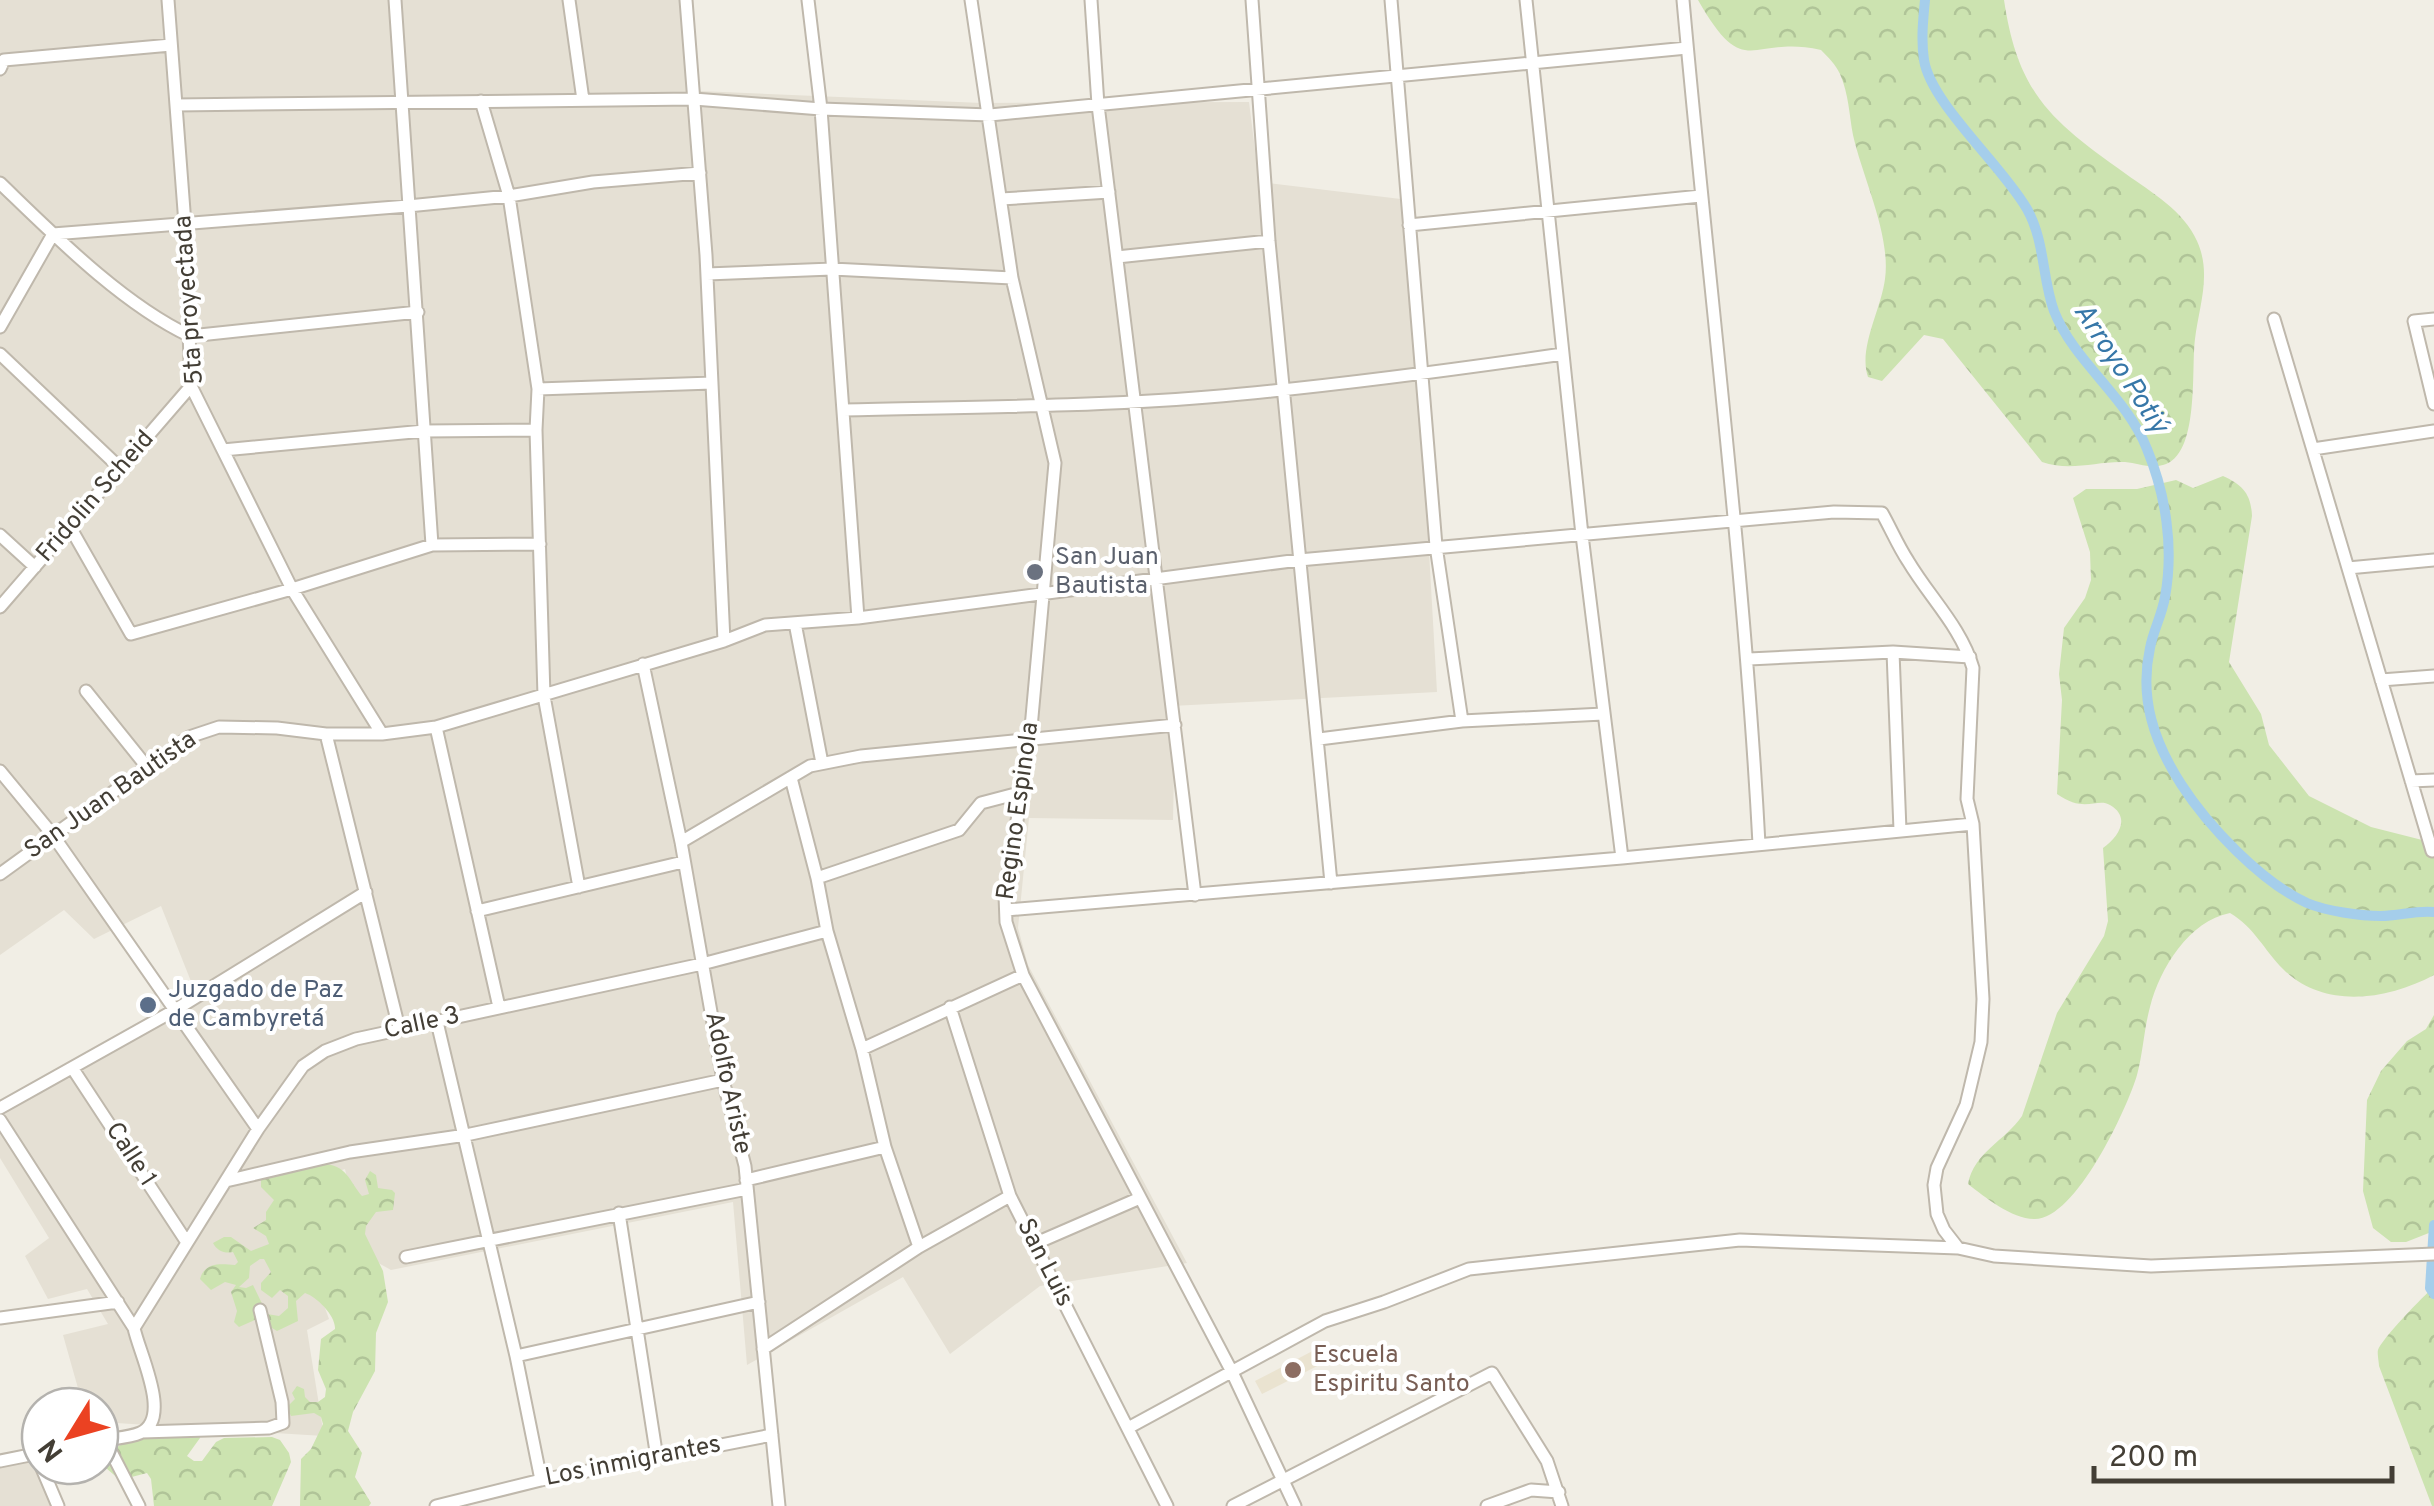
<svg xmlns="http://www.w3.org/2000/svg" width="2434" height="1506" viewBox="0 0 2434 1506" font-family="Overpass,sans-serif">
<style>
.residential{fill:#e5e0d4}
.education{fill:#eae3d0}
.forest{fill:url(#forest-crowns);fill-rule:evenodd}
.lines{fill:none;stroke-linecap:round;stroke-linejoin:round}
.canal{stroke:#a5ceeb;stroke-width:10}
.minor-casing{stroke:#bfb8ac;stroke-width:15}
.minor{stroke:#fff;stroke-width:11}
.worship-dot{fill:#6b7280;stroke:#fff;stroke-width:4}
.service-dot{fill:#5c6f8a;stroke:#fff;stroke-width:4}
.education-dot{fill:#8d6e63;stroke:#fff;stroke-width:4}
.labels{text-anchor:middle;dominant-baseline:central;stroke-width:8;stroke-linejoin:round;paint-order:stroke}
.street-label{font-size:25px;fill:#433e35;stroke:#fff}
.worship-label{font-size:25px;fill:#5b616d;stroke:#fff;text-anchor:start}
.service-label{font-size:25px;fill:#4e5e75;stroke:#fff;text-anchor:start}
.education-label{font-size:25px;fill:#785e54;stroke:#fff;text-anchor:start}
.water-label{font-size:28px;font-style:italic;fill:#3677a8;stroke:#fff}
</style>
<defs>
<pattern id="forest-crowns" width="20" height="18" patternUnits="userSpaceOnUse" patternTransform="scale(2.5)"><rect width="20" height="18" fill="#cce3b0"/><path d="M2 6a3 3 0 1 1 6 0M12 15a3 3 0 1 1 6 0" fill="none" stroke="#b0c498"/></pattern>
</defs>
<rect width="100%" height="100%" fill="#f1eee5"/>
<path class="residential" d="M0 0H693L699 91 982 103 1249 102 1259 182 1409 200 1437 692 1172 706 1175 725 1173 820 1029 818 1018 928 1028 965 1187 1263 1040 1286 950 1354 903 1277 747 1365 733 1202 391 1270 364 1255 345 1169 282 1189 329 1319 307 1330 324 1436 100 1422V1406H83L63 1335 108 1324 87 1289 48 1299 25 1256 49 1238 0 1158V1117L198 999 161 906 94 939 64 910 0 955Z
M31 1448 53 1506H0V1454Z"/>
<path class="education" d="M1324 1345 1331 1359 1262 1394 1255 1381Z"/>
<path class="forest" d="M1698 0H2004C2018 94 2051 121 2126 174 2151 192 2184 211 2197 241 2212 274 2199 306 2195 339 2191 369 2200 456 2163 465 2150 469 2138 463 2125 462 2096 461 2071 472 2042 462L1943 339 1924 335 1882 381 1868 377C1858 348 1881 310 1885 279 1891 235 1863 179 1853 135 1849 114 1849 95 1840 74 1836 65 1828 57 1821 50 1750 34 1746 84 1698 0Z
M2223 476C2243 485 2251 494 2252 516L2229 662 2261 714 2269 745 2309 796 2371 827 2434 843V975C2387 1000 2324 1010 2283 969 2264 950 2254 927 2230 913 2189 921 2160 968 2150 1007 2144 1029 2143 1053 2137 1075 2127 1109 2076 1219 2035 1219 2012 1219 1986 1198 1968 1184 1974 1152 2005 1141 2022 1116L2057 1013 2104 936 2108 921 2103 848C2119 837 2131 817 2110 805 2097 797 2085 814 2057 794L2062 700 2059 674 2064 628 2085 598 2091 580 2090 552 2073 498 2086 489H2137L2176 480 2193 488Z
M2434 1015V1231L2406 1242H2391L2373 1228 2363 1191 2367 1100 2381 1071 2407 1041 2426 1029Z
M322 1164C347 1164 349 1181 362 1196L369 1194 365 1180 370 1171 376 1175 378 1188 392 1190 395 1193 393 1210 376 1212 366 1226 365 1234 383 1271 388 1302 376 1333 375 1371 353 1412 348 1431 362 1453 355 1477 371 1503 369 1506H300L301 1459 311 1449 323 1424 321 1417 314 1413 291 1416 287 1407 295 1399 292 1393 297 1386 304 1389 305 1397 310 1402H318L325 1397 326 1389 318 1370 321 1339 335 1329C336 1316 317 1297 305 1293L296 1301 298 1321 277 1331 257 1319 239 1327 234 1322 237 1311 231 1292 236 1285 225 1282 211 1290 200 1279C205 1261 222 1264 235 1265L238 1262 233 1252C225 1254 217 1251 213 1243L224 1237H231L251 1251 269 1244 266 1236 253 1228 266 1220V1212L274 1200 261 1187V1180L267 1175ZM260 1259H264L271 1272 261 1283V1290L272 1298 280 1290 288 1296V1308L279 1316 267 1314 253 1285 246 1288 239 1287 249 1278 250 1266Z
M2434 1287V1506H2432L2379 1366C2379 1363 2377 1353 2378 1350 2381 1340 2424 1295 2434 1287Z
M197 1431 200 1438 187 1456 194 1461H202L216 1442 224 1438 272 1437 280 1440 289 1453 291 1462 272 1506H154L151 1479 147 1473 120 1480 106 1468 103 1462C117 1433 169 1435 197 1431Z"/>
<g class="lines">
<path class="canal" d="M1925 0C1923 20 1921 40 1924 60 1931 104 2002 165 2027 209 2045 241 2042 278 2054 311 2074 362 2127 397 2147 449 2166 495 2174 548 2165 597 2162 615 2153 631 2150 648 2139 698 2154 742 2181 784 2208 826 2261 882 2307 903 2326 911 2360 916 2381 916 2399 916 2416 910 2434 912
M2434 1225 2430 1288 2434 1294"/>
<defs>
<path id="minor" d="M168 0 185 224 191 386 292 589 382 734
M395 0 432 545
M569 0 583 100
M686 0 706 255 724 641
M808 0 821 109 858 618
M971 0 1012 278 1055 463 1030 739 1005 896 1006 922 1023 975 1231 1370 1295 1506
M1091 0 1098 105 1195 895
M1252 0 1269 241 1331 883
M1391 0 1436 546 1462 721
M1526 0 1582 535 1622 858
M1683 0C1708 281 1744 562 1759 844
M0 69 4 60 171 45
M481 101 509 196 538 389 536 430 544 696 579 887
M176 105 694 99 821 109 990 115 1687 48
M0 183C54 235 122 304 190 336L418 312
M1001 199 1109 192
M1409 225 1701 196
M1117 257 1269 241
M707 274 832 269 1012 278
M2274 319 2432 851
M2434 319 2414 321 2434 404
M0 327 53 234 408 206 509 196 593 182 700 173
M0 354 120 468
M538 389 712 383
M843 410C964 407 1086 407 1208 397 1327 387 1445 371 1563 354
M2313 449 2434 431
M223 450 424 431 536 430
M70 527 131 634 292 589 432 545 540 544
M0 535 35 567
M2348 568 2434 560
M0 607 191 386
M795 623 822 763
M1893 652 1900 830
M1749 659 1893 652 1970 657
M643 664 681 842 723 1080 745 1166 779 1506
M2381 680 2434 676
M86 691 147 767
M436 727 499 1007
M326 734 399 1028
M1319 739 1462 721 1603 714
M0 771 52 834 258 1129
M791 778 817 878 827 931 862 1049 885 1147 919 1247
M2411 781 2434 780
M681 842 810 766 861 756 1175 725
M0 874 189 737 219 727 277 728 326 734H382L436 727 724 641 765 625 858 618 1299 560 1834 512 1882 513C1891 529 1898 546 1908 561 1930 598 1961 627 1973 668L1967 799 1973 824 1983 999 1981 1042 1966 1105 1937 1168 1934 1185 1937 1214 1944 1230 1958 1248 1994 1256 2151 1266 2434 1254
M817 878 959 830 981 803 1019 793
M1006 910 1622 858 1973 824
M477 911 683 862
M950 1007 1010 1196 1167 1506
M437 1022 516 1356 759 1302
M862 1049 1023 975
M73 1069 186 1241
M0 1108 175 1010 366 892
M0 1120 134 1328
M746 1180 885 1147
M226 1181 350 1152 466 1135 723 1080
M619 1213 657 1458
M1034 1244 1140 1198
M406 1257 747 1189
M0 1318 118 1302
M763 1349 919 1247 1010 1196
M516 1356 541 1480
M1128 1428 1325 1321 1384 1302 1469 1269 1740 1240 1958 1248
M142 1432 269 1428 283 1423 282 1402 260 1310
M105 1440 139 1506
M100 1441C113 1438 128 1438 140 1433 173 1419 139 1353 134 1328L258 1129 303 1066 325 1051 356 1039 702 964 827 931
M0 1461 40 1453
M41 1466 58 1506
M436 1506 541 1480 772 1435
M1233 1506 1492 1373 1547 1461 1562 1506
M1487 1506 1531 1490 1559 1492"/>
</defs>
<use href="#minor" class="minor-casing"/>
<use href="#minor" class="minor"/>
</g>
<circle class="worship-dot" cx="1035" cy="572" r="10"/>
<circle class="service-dot" cx="148" cy="1005" r="10"/>
<circle class="education-dot" cx="1293" cy="1370" r="10"/>
<g class="labels">
<g class="street-label">
<text transform="translate(190 300) rotate(-94)">5ta proyectada</text>
<text transform="translate(96 497) rotate(-49)">Fridolin Scheid</text>
<text transform="translate(111 796) rotate(-35)">San Juan Bautista</text>
<text transform="translate(1019 811) rotate(-82)">Regino Espinola</text>
<text transform="translate(422 1024) rotate(-12)">Calle 3</text>
<text transform="translate(727 1083) rotate(78)">Adolfo Ariste</text>
<text transform="translate(130 1155) rotate(57)">Calle 1</text>
<text transform="translate(1044 1263) rotate(63)">San Luis</text>
<text transform="translate(633 1462) rotate(-11)">Los inmigrantes</text>
</g>
<g class="worship-label">
<text x="1055" y="558">San Juan<tspan x="1055" dy="29">Bautista</tspan></text>
</g>
<g class="service-label">
<text x="168" y="991">Juzgado de Paz<tspan x="168" dy="29">de Cambyretá</tspan></text>
</g>
<g class="education-label">
<text x="1313" y="1356">Escuela<tspan x="1313" dy="29">Espiritu Santo</tspan></text>
</g>
<g class="water-label">
<text transform="translate(2120 369) rotate(57)">Arroyo Poti´y</text>
</g>
</g>
<g transform="translate(70 1436) rotate(233)"><circle r="48" fill="#ffffff" stroke="#b4b2ae" stroke-width="2.5"/>
<path d="M0-8L18 38L0 25L-18 38Z" fill="#eb4222"/>
<text y="-15" font-size="28" font-weight="bold" text-anchor="middle" fill="#433e35">N</text>
</g>
<path d="M2094 1466v15h298v-15" fill="none" stroke="#433e35" stroke-width="5"/>
<text x="2109" y="1466" font-size="30" fill="#433e35" stroke="#ffffff" stroke-width="8" paint-order="stroke">200 m</text>
</svg>
